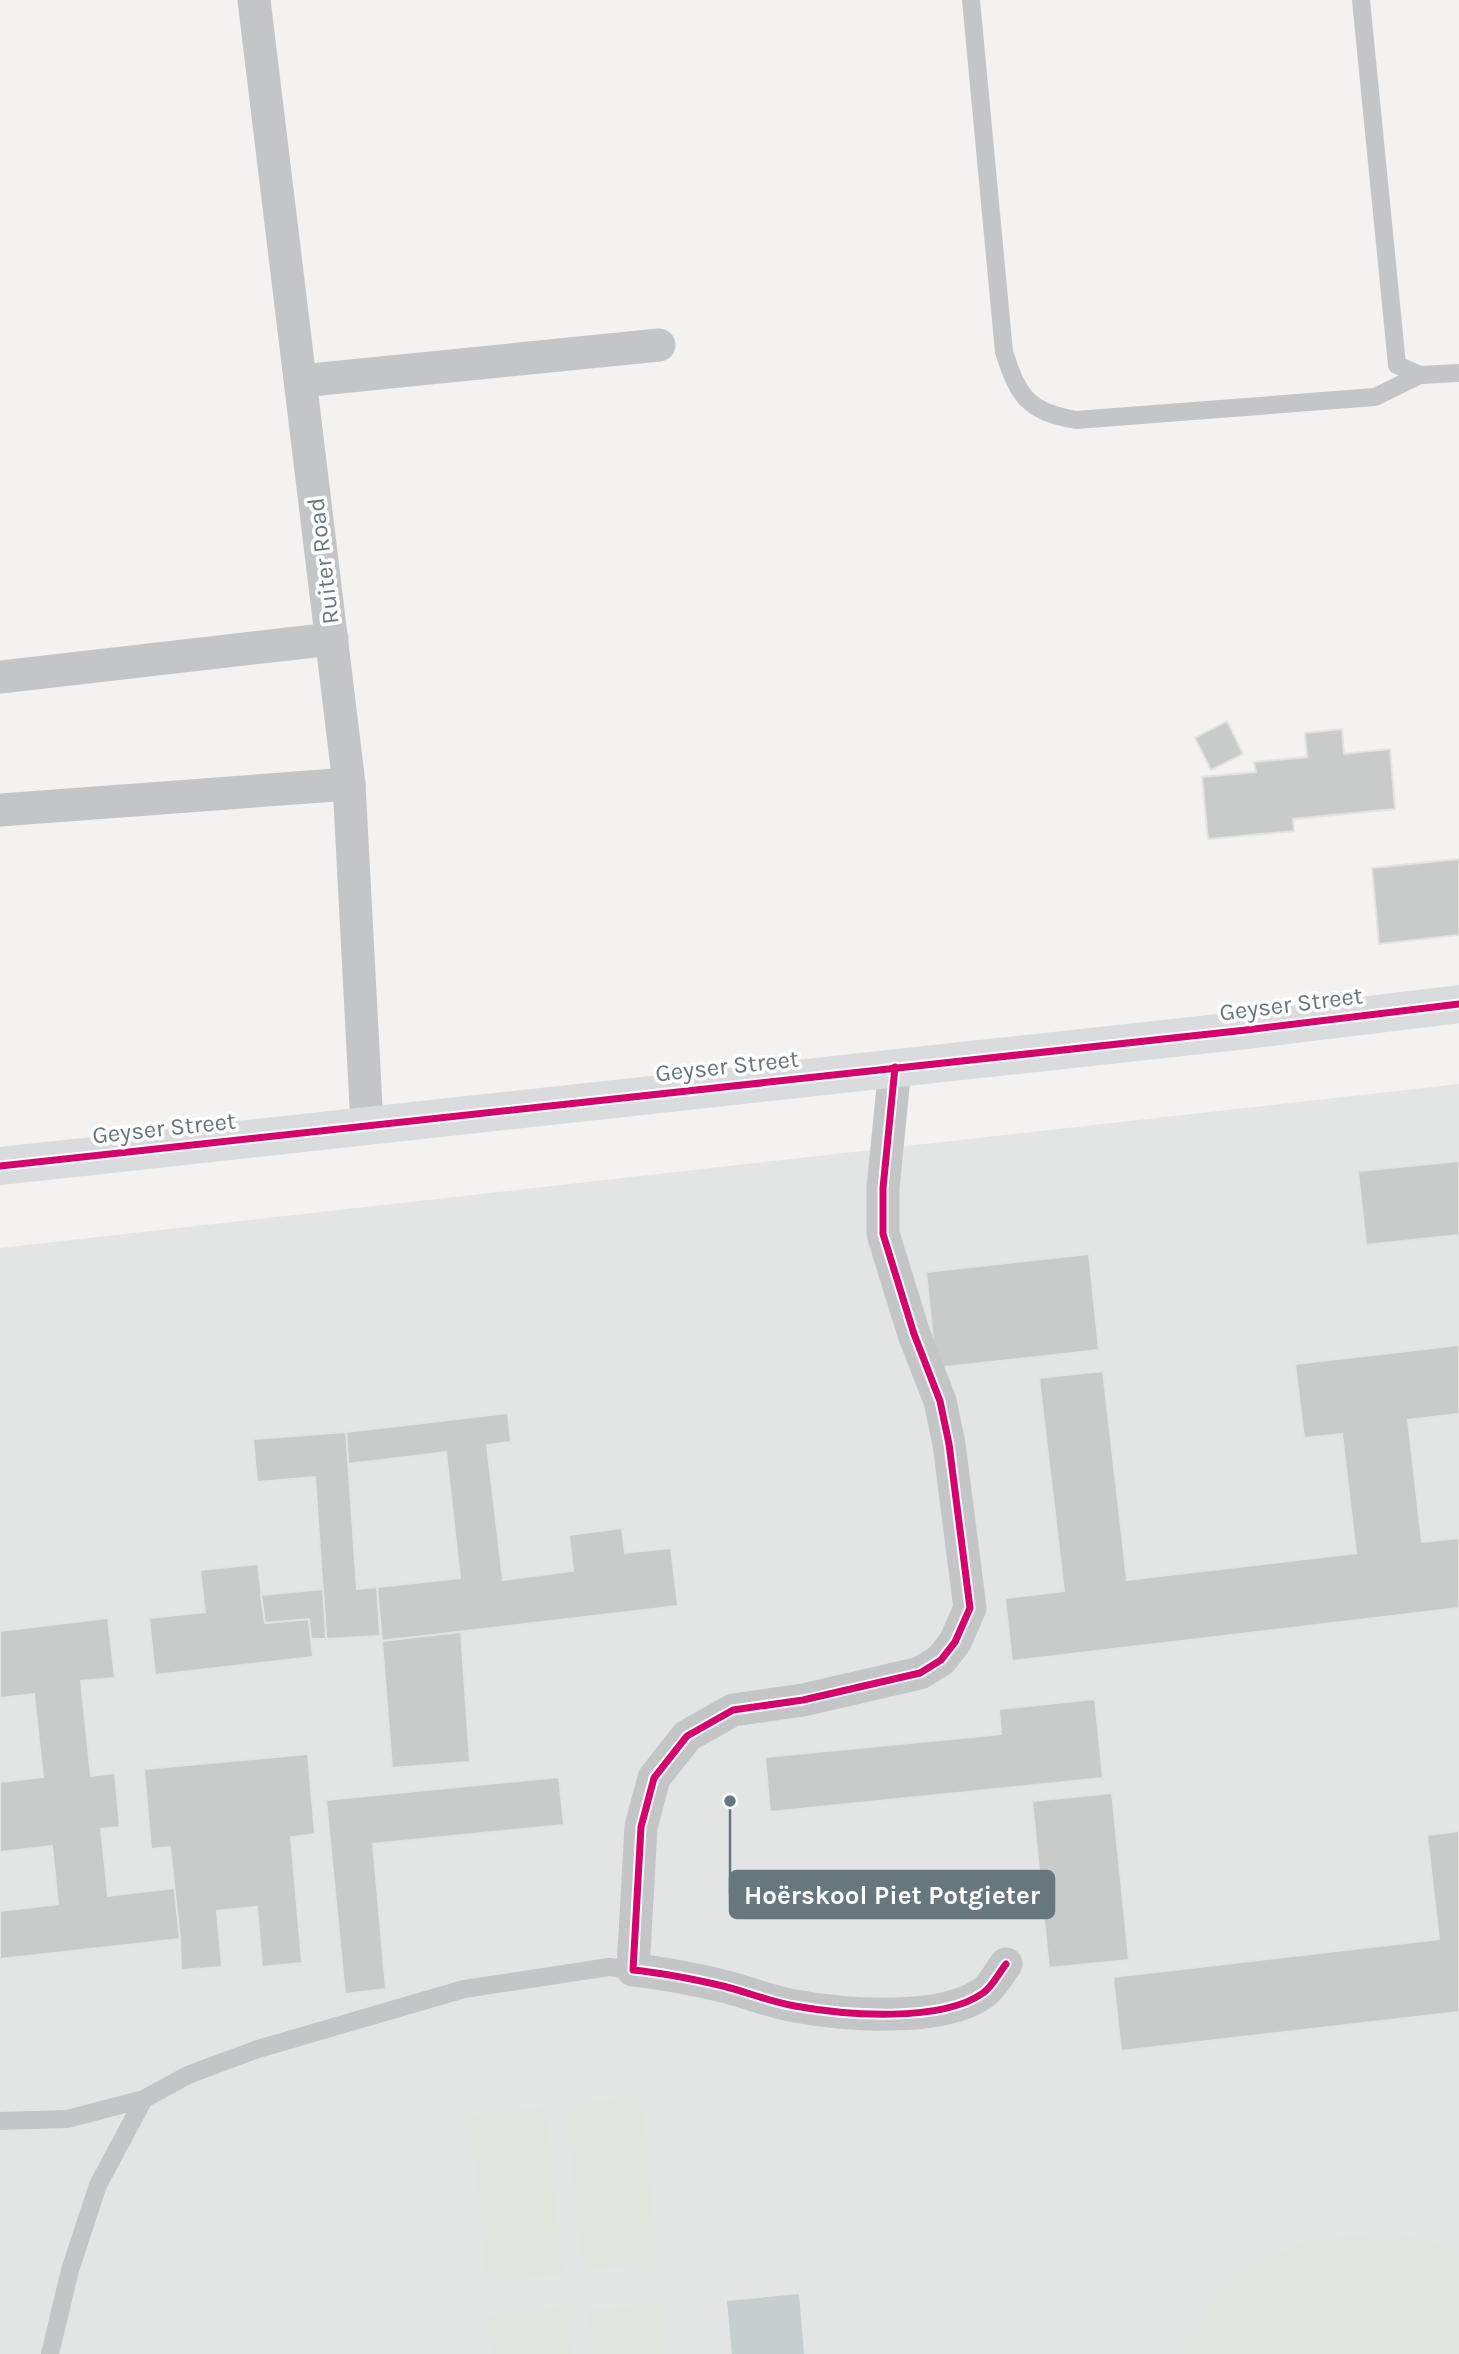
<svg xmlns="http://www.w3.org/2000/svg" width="1459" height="2354" font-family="Karla,sans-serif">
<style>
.built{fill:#e3e4e4}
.green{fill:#e2e4df}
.water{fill:#c5cfcf}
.building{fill:#c9caca;stroke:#e2e2e1;stroke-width:2}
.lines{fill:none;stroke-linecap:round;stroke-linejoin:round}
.lane{stroke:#c3c5c6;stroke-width:18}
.street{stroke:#c3c5c6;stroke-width:33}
.secondary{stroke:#dadbdc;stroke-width:38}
.cycleway-casing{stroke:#fff;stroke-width:11}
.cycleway{stroke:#d6006c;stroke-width:7}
.labels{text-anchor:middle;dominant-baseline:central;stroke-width:7;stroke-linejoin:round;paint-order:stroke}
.street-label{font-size:24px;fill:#66787e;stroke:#fff}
.leader{fill:none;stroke:#66787e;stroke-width:2.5}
.callout-dot{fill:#66787e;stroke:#fff;stroke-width:2.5}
.callout{fill:#66787e;stroke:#66787e;stroke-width:2.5}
.callout-label{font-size:26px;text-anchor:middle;font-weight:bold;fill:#fff}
</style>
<rect width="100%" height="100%" fill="#f3f2f1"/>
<path class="built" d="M1459,1084V2354H0V1248Z"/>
<g class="green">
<path d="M641,2096L658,2262L583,2270L566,2105Z"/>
<path d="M545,2107L563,2274L487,2282L470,2116Z"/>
<path d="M1401,2234L1459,2251V2354H1178L1206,2312L1236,2275L1300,2244L1355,2235Z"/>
<path d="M661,2303L666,2354H592L588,2311Z"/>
<path d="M566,2307L571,2354H492L488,2315Z"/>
</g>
<path class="water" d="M799,2294L804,2354H732L727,2301Z"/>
<g class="building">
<path d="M1227,721L1243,754L1211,770L1195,738Z"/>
<path d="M1342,729L1344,754L1390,749L1395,809L1293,819L1294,831L1208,839L1202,777L1256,772L1254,762L1307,757L1305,733Z"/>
<path d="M1459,859V935L1379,944L1372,868Z"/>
<path d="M1459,1161V1235L1366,1245L1358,1171Z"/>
<path d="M1089,1254L1099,1350L936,1368L926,1272Z"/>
<path d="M1459,1345V1414L1408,1420L1422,1542L1459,1538V1608L1012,1661L1005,1598L1064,1591L1039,1378L1103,1371L1127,1580L1356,1553L1342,1434L1304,1438L1295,1364Z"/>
<path d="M508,1413L511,1442L487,1445L503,1580L573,1571L569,1535L622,1528L625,1553L671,1548L678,1606L382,1641L377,1587L460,1578L446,1452L348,1464L346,1432Z"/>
<path d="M346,1432L357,1589L377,1587L380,1636L326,1639L315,1477L257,1482L253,1439Z"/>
<path d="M258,1564L265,1623L309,1619L313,1657L155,1675L149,1618L205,1612L200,1570Z"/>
<path d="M323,1589L326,1639H311L309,1619L265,1623L261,1595Z"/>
<path d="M108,1618L115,1678L81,1681L91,1776L115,1773L120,1827L101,1829L108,1896L175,1888L180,1939L0,1959V1911L58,1904L52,1846L0,1852V1782L43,1777L34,1694L0,1698V1631Z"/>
<path d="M461,1632L470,1762L392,1768L382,1641Z"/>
<path d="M1095,1699L1103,1778L770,1812L765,1757L1001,1734L999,1709Z"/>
<path d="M308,1754L315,1834L291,1837L302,1963L262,1967L257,1907L217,1911L222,1967L181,1970L180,1939L170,1847L151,1849L144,1769Z"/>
<path d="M559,1777L564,1825L373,1844L386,1989L345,1994L326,1800Z"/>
<path d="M1112,1793L1129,1960L1049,1968L1032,1801Z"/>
<path d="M1459,1831V2012L1121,2051L1113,1977L1439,1939L1427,1835Z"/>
</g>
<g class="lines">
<g class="lane">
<path d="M971,0L1004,352C1019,398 1028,411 1076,420L1375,397L1420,375"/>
<path d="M1361,0L1397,365L1420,375L1459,373"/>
<path d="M0,2121L67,2119L144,2099L188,2075L258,2049L464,1989L609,1967L633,1970"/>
<path d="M50,2354L70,2270L98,2185L144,2099"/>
</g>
<g class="street">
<path d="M254,0L349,784L367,1125"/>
<path d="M301,381L659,345"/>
<path d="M0,677L332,639"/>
<path d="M0,810L349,784"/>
<path d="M895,1067L883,1188V1234L914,1334L940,1401L949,1444L970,1608L955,1642L941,1660L920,1673L803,1700L733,1710L687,1736L654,1778L641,1827L633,1970C663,1973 693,1979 723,1986C747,1992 771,2002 795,2006C844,2015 941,2023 983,1993C992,1987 999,1973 1006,1964"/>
</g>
<path class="secondary" d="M0,1166L1246,1030L1459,1004"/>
<g class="cycleway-casing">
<g id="cycleway">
<path d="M895,1067L883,1188V1234L914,1334L940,1401L949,1444L970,1608L955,1642L941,1660L920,1673L803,1700L733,1710L687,1736L654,1778L641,1827L633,1970C663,1973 693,1979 723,1986C747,1992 771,2002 795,2006C844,2015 941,2023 983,1993C992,1987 999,1973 1006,1964"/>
<path d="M0,1166L1246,1030L1459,1004"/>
</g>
</g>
<use href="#cycleway" class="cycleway"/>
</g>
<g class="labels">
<g class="street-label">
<text transform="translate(323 561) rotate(-97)">Ruiter Road</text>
<text transform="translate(1291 1004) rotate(-7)">Geyser Street</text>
<text transform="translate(727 1066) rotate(-6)">Geyser Street</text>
<text transform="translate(164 1128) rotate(-6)">Geyser Street</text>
</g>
</g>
<path class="leader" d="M730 1801L730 1895"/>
<circle class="callout-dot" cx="730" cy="1801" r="7"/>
<rect class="callout" x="730" y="1871" width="324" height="47" rx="7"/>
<g class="callout-label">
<text x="892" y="1904">Hoërskool Piet Potgieter</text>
</g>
</svg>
